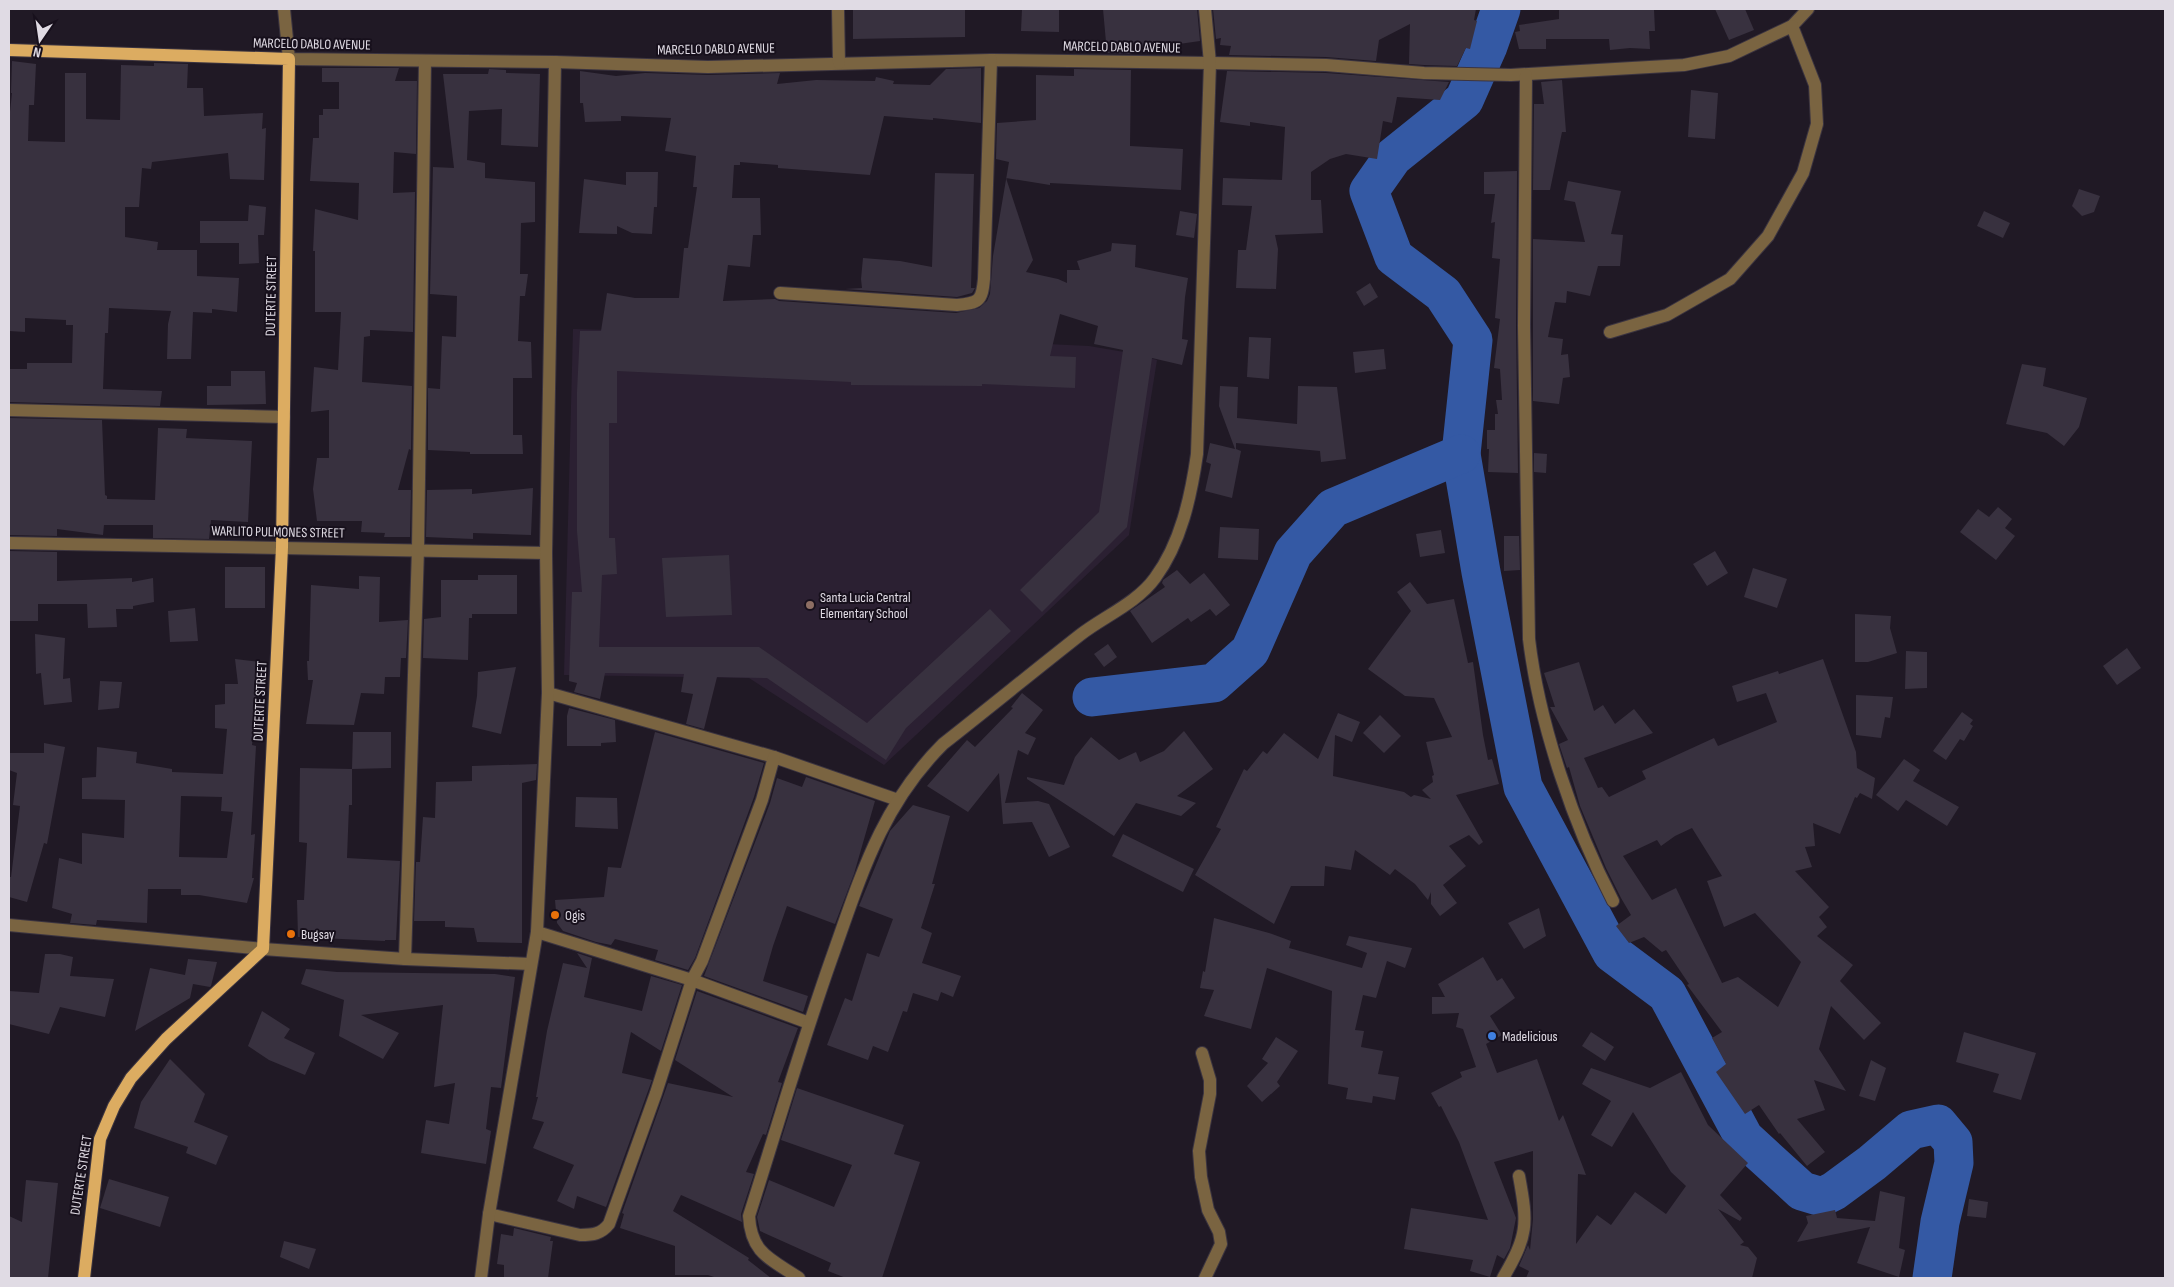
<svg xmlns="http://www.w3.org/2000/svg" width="2174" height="1287" font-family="'Sofia Sans Condensed',sans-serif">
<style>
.built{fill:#2b2032}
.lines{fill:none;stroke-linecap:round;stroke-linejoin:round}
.river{stroke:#3459a4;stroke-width:39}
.building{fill:#38313f;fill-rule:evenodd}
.minor-casing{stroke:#3b3440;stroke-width:14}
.major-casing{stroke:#3b3440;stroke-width:14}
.minor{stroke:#7a6441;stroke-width:12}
.major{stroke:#dcac61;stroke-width:12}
.education-dot{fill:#8d6e63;stroke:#17101c;stroke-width:2}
.food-dot{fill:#e8710a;stroke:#17101c;stroke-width:2}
.shop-dot{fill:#3f7fe0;stroke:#17101c;stroke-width:2}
.labels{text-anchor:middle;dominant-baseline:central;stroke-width:4;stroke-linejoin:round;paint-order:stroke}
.street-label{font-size:14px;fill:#e0dbe4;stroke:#17101c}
.poi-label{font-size:14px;fill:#e0dbe4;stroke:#17101c;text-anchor:start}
</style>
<rect width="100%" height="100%" fill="#201925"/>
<path class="built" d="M573,329L916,338L1089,346L1136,354L1157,360L1129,535L884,765L749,678L564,675Z"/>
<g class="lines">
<g class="river">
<path d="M1501,9L1488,46L1464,100L1393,157L1369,191L1394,257L1443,294L1473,340L1461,454L1481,572L1523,787L1612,953L1667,994L1744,1138L1802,1191L1822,1197L1834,1191L1872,1163L1911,1130L1938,1124L1953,1142L1954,1163L1940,1222L1932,1278"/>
<path d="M1092,697L1214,683L1250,651L1293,553L1333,508L1461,454"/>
</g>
</g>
<g class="building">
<path d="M853,9H965V37L853,39Z"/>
<path d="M1022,9H1059V32L1021,31Z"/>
<path d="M1103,9H1197L1200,41L1172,45L1159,52L1132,50L1131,54L1107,53Z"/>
<path d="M1213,9H1476L1474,20L1477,21L1470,49L1466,48L1457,66L1424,65L1409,64L1410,24L1379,40L1376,61L1326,57L1229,55L1231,46L1220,45L1221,38L1216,39Z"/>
<path d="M1559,9H1654L1655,31H1649L1650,49L1630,48L1610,50L1609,39H1546V49H1519L1515,32L1520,31L1519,25L1559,19Z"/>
<path d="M1715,9H1745L1754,30L1729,40Z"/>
<path d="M12,61L36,64L34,105H29L28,141L65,142V73H86V119L120,120L121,65L154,66V63L188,64L187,88H203L204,116L263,113L262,129L266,128L264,180L230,179L228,153L152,162L151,169L142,168L139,207H125V237L158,242L157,250H197V276L239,278L237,312L212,309V313L193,312L191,359H167L168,324L171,311L109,308L108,333H105L103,389L162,391L160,406L9,402V369H27V363H72L73,325H66V320L25,318V332L9,331V121L12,93H11Z"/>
<path d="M322,68H399L395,81H417L416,154L394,152L393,193L415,192L413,332L370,330V336L364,337L362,382L412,386L411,450L409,449L398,490H411L410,537H384L385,533L361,532L362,521H317L313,489L317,458H329V410L311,412L314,367L338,370L341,312H315V251H313L315,209L358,220L359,183L310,181L313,138H319V115H323V109H339V82H322Z"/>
<path d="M981,68V123L933,118V120L884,116L870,175L778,168V165L740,162V165H734L732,198H760L761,235H753L750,267L728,265L723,301L775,299L779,301L956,313L979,308L987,301L990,294L993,256L1009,162L996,159L997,123L1036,120V75L1074,76V69L1131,70L1130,146L1183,149L1181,190L1050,183V185L1006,178L1033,260L1026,272L1058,279L1067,283V270H1080L1077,261L1111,251L1112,243L1136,245L1135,267L1188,278L1185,297L1182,339L1188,340L1182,365L1152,358L1127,527L1042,612L1020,590L1099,512L1123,350L1094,344L1098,326L1060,314L1050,356L1076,357L1075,388L982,384V386L851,385V382L617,371V423H609V538H615L617,574L602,575L599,647H759L867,723L990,609L1011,631L906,728L886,760L767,678L717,677L704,729L686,724L693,694L681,692L684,674L605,673L600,699L574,692L577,683L569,681L572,592H582L577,531V392L580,331H601L607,293L635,298H679L684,248H688L697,187H693L696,156L665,151L671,118L621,116V121L585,122L583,103H580V71L616,76L645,73L708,75L780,73L777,84L816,80L875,81L876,77L894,81L893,84L930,85L946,69Z"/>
<path d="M489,69L506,70V73L540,74L538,147L501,145L502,109L469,111L467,160L485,163V178L535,182V222L521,223L520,274H528L525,296H520L518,341L531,342L532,378H513V435H522L523,454H470V452L428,450V388L440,389L442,336L456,337L457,296L430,294L433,167L454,168L443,74H488Z"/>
<path d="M1227,71L1326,73L1449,82L1440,100L1397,97L1392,123L1383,121L1377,159L1346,154L1330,159L1311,172V200H1321L1323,233L1275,235L1278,249L1276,289L1236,288L1238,250H1246L1252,206L1222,205L1223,178L1282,180L1285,127L1250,122V126L1220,122Z"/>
<path d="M1562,80L1566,132H1562L1550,190H1533L1534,104H1544L1541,82Z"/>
<path d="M1691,90L1718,93L1715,139L1688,137Z"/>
<path d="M1517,171L1516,326L1518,473L1488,472L1489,449H1487V430H1495V414H1498L1496,400H1502L1500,369L1494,368L1500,319L1495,318L1500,259L1492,258L1495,222L1491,223L1495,194H1484V172Z"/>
<path d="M626,172H658L657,207H654L652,234L632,233L617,226V234L579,233L584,179L626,185Z"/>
<path d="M935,173L974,174L971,288H975L972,293L957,297L845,289L862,288L861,279L863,258L900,261L932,267Z"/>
<path d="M1568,181L1621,191L1611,234L1623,235L1620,266H1598L1590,296L1567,291L1566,303L1555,302L1548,337L1563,339L1561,355L1568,354L1570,377L1563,378L1559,404L1533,401V239L1585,242L1575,202L1564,200Z"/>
<path d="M2079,189L2100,196L2094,212L2082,216L2072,206Z"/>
<path d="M249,205L266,207L264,235H258L259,263L239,264V243H200V221H248Z"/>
<path d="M1180,211L1197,214L1194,238L1176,235Z"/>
<path d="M1984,211L2010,223L2003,238L1977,226Z"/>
<path d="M1370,283L1378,297L1364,306L1356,292Z"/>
<path d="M1249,337L1271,338L1269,379L1247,377Z"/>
<path d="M1384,349L1386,369L1355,373L1353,352Z"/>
<path d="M2022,364L2046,368L2043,386L2087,398L2079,427L2064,446L2047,433L2006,424Z"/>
<path d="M231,371H265L266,404L207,405V386H231Z"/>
<path d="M1220,386L1238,387L1237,418L1297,424L1298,386L1337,387L1346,459L1321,462L1320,451L1236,443V449L1241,451L1232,498L1205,491L1211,464L1206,462L1210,443L1235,449L1219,406Z"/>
<path d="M9,418L102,420L105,495L107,496V499L155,500L158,428L187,429L186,438L252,441L248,522L211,520L209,539L153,538V525H104L103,535L57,529V536L9,535Z"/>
<path d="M1534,453L1547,454L1546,473L1534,472Z"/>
<path d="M533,488L531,535L473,533V539L426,537L427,490L472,489V494Z"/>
<path d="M1998,507L2012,519L2005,528L2015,536L1996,560L1960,532L1978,509L1989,517Z"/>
<path d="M1220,527L1259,529L1258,560L1218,558Z"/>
<path d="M1441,530L1445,553L1420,557L1416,534Z"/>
<path d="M1504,536H1519L1520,570L1504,571Z"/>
<path d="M9,551L57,552V581L132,578V582L153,578L154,602L133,606V609H116L117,627L88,628L87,604H38V621H9Z"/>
<path d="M1715,551L1728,573L1707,586L1693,564Z"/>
<path d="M729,555L732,615L666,617L662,558Z"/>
<rect x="225" y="567" width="40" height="41"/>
<path d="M1753,568L1787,579L1777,608L1744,597Z"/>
<path d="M1177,570L1190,584L1204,573L1230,605L1216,616L1210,609L1191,622L1188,618L1152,643L1130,611L1165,587L1162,583L1163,580Z"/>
<path d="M478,575H517V614H472V618H469L468,660L423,658L424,619L441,617V580H478Z"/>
<path d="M359,576L380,577L379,622L408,620L406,658H401L400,677H385L384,694L361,693L354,725L306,724L313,680H308L307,661H309L311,585L359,589Z"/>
<path d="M1410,582L1427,604L1454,599L1468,663L1473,662L1483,735L1488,760L1492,759L1499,784L1456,795L1483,842L1479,845L1469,835L1449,846L1466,866L1443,885L1457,903L1440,916L1431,904V892L1428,900L1415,884L1395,869L1390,875L1355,850L1351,870L1325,866L1324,886H1291L1274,924L1195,875L1221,829L1216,827L1244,769L1247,771L1263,751L1267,754L1284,733L1318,759L1338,713L1360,722L1352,742L1335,735L1333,776L1404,792L1411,797L1414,795L1431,799L1422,790L1433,782L1432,776L1434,775L1426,742L1452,737L1434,698L1405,696L1368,669L1411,611L1397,592Z"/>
<path d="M195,608L198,641L170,642L168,611Z"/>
<path d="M1855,614L1891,616L1890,628L1897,653L1868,662H1855Z"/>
<path d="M35,634L65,638L63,679L70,678L72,702L44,705L41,673L36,674Z"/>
<path d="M1108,644L1117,657L1104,667L1094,654Z"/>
<path d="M2127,648L2141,668L2117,685L2103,666Z"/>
<path d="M1906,651L1927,652V688L1905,689Z"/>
<path d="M235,659L260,662L252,745L256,746L251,835L255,834L252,878H254L247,903L199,895H181V889H148L147,923L97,920L96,925L70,923L72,914L52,908L59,858L82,864V833L124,838L125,800L82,799V778L96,777L97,747L137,752L136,763L172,769V772L223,774L227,729L215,728V705L225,704V684H238ZM181,796L222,797L221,811L233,812L227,858L179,857Z"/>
<path d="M1823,659L1856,752L1857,768L1875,778L1872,799L1860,793L1857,798L1855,797L1840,834L1813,823L1815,846L1805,847L1812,867L1795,871L1829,907L1819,917L1827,927L1817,936L1853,965L1840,981L1881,1023L1864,1040L1831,1006L1819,1049L1846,1091L1814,1080L1825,1110L1797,1119L1825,1152L1807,1166L1780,1133L1779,1134L1759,1105L1745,1114L1716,1072L1726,1064L1712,1038L1722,1032L1687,985L1689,984L1666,950L1662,952L1644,937L1629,943L1616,926L1631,915L1621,898L1606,868L1580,806L1569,767L1567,768L1559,744L1568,740L1550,707H1555L1544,673L1579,662L1594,711L1603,705L1615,724L1634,709L1653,733L1584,758L1598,788L1602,787L1609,797L1646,779L1642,771L1714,738L1718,746L1777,722L1766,693L1737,702L1732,686L1778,671L1779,674ZM1692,828L1722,876L1707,881L1724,927L1755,913L1801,962L1778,1007L1738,977L1722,983L1676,888L1652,900L1623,856L1657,840L1661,846L1675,836Z"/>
<path d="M516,667L501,734L472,727L477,696L478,672Z"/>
<path d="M100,681L122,682L119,708L98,710Z"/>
<path d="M1022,693L1043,710L1025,733L1036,738L1028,755L1018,750L1005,803L1038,801L1049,804L1070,847L1049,857L1032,822L1003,824L999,773L968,812L927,786L967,740L975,747L1013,708L1011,707Z"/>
<path d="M1856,695L1893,697L1890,718L1885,717L1881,738L1856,735Z"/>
<path d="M569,708L615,720L616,742L601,743V746H567V716Z"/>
<path d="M1962,712L1973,720L1970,724L1973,726L1964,741L1960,739L1946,760L1933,751Z"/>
<path d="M1380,715L1401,736L1384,753L1363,733Z"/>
<path d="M1184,731L1213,769L1177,796L1196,803L1181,816L1136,803L1114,836L1027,779V777L1064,785L1075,757L1091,737L1119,760L1136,752L1140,762L1164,751Z"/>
<path d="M353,732H391V768L352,769Z"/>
<path d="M655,732L764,763L754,797L695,958L688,970L655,960L658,950L615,939L611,945L596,942L563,931L557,923L555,900L604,897L608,867L621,868Z"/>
<path d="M44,743L65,747L47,844L44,843L27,902L9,897V877H11L20,806L13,805L17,773L9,770V753H44Z"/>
<path d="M1904,759L1920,770L1913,781L1959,807L1947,826L1906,800L1898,811L1876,795Z"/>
<path d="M537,764L536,780L522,783V943L477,942L474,928L445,927V921H414L416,862H420L423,817L435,818L436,782L472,781V766Z"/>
<path d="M300,768L352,769V805H349L347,858L400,861L396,940H385V941L298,937L297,900H304L307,843L299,842Z"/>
<path d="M806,777L875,801L854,874L835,924L787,906L773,946L763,981L808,996L803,1012L704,976L770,803L777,778L802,787Z"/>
<path d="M576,797L617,798L618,829L575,827Z"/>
<path d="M913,805L950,816L932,884H935L921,928L932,933L922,963L961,976L953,997L941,992L938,1001L913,993L907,1012L903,1011L888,1052L873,1046L868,1060L827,1045L845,998L852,1001L867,953L879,957L893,919L859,906L890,831Z"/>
<path d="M1123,834L1194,869L1183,892L1112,856Z"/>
<path d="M1539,908L1546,936L1524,949L1508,923Z"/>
<path d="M1214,918L1269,933L1291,941L1289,948L1362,968L1367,953L1346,945L1349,936L1412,948L1405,968L1387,961L1376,998L1363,995L1355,1030L1364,1031L1361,1047L1383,1051L1378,1074L1399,1077L1395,1100L1373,1096L1372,1103L1346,1099L1348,1088L1328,1084L1332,991L1267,968L1251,1029L1204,1016L1214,990L1200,988L1203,971L1205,972Z"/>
<path d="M577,953L592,958L584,997L642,1011L651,976L682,985L661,1051L631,1032L622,1073L652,1080L606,1207L577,1196L574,1209L557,1201L574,1165L533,1148L544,1122L532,1119L538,1097H536L547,1031L563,963L587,968Z"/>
<path d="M45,954H60L73,957L70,976L114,979L105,1017L60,1007L49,1034L9,1024V991L39,993Z"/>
<path d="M1483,957L1497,981L1502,978L1515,998L1490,1016L1502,1035L1486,1044L1497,1073L1537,1059L1559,1121L1563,1115L1586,1175L1578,1174L1576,1244L1597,1215L1611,1225L1635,1192L1666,1214L1686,1186L1671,1172L1633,1112L1612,1147L1591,1135L1611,1101L1582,1084L1591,1068L1650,1088L1681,1072L1708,1125L1748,1163L1720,1195L1742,1218L1740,1221L1718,1209L1744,1242L1740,1245L1748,1247L1757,1258L1752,1278H1526L1529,1271L1519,1266L1528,1245L1530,1250L1533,1219V1151L1494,1162L1516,1218L1510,1248L1504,1259L1497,1255L1490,1277L1470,1271L1473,1260L1404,1249L1411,1208L1488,1220L1459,1142L1441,1106L1439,1107L1431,1093L1462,1077L1460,1072L1476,1067L1463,1029L1456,1027L1459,1013L1432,1014V997H1445L1438,984Z"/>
<path d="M188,959L217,962L211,986L210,987L193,984L190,998L135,1031L150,968L185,975Z"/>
<path d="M306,969L337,972L495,974L515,977L501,1088L491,1087L486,1129L491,1131L486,1164L421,1153L426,1120L449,1124L455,1083L434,1087L443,1005L361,1015L399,1033L383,1059L339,1036L344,1000L301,984Z"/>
<path d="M697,991L798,1028L778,1082L782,1083L766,1135L763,1134L746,1172L754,1174L741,1214L742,1222L681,1195L673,1211L749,1258L748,1260L771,1278H717L708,1275H675V1246L620,1228L624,1214L622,1213L668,1083L733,1097L675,1060Z"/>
<path d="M262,1011L290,1029L284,1038L315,1053L305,1075L269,1060L248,1046Z"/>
<path d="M1591,1032L1614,1047L1605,1061L1582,1046Z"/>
<path d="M1964,1032L2036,1053L2021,1100L1993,1092L1999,1074L1956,1062Z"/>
<path d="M1276,1037L1298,1051L1277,1082L1280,1086L1262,1102L1247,1086L1268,1063L1262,1059Z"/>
<path d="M170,1059L205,1094L194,1122L228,1136L216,1165L186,1153L188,1147L134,1128L141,1102Z"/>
<path d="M1871,1060L1886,1068L1875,1101L1859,1096Z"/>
<path d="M797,1088L904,1125L894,1154L920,1162L882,1278H846L828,1271L831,1263L760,1231L757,1217L769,1180L834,1207L852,1165L781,1140Z"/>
<path d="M109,1179L169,1197L160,1227L100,1208Z"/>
<path d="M26,1180L58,1183L48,1278H9V1216L22,1222Z"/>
<path d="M1880,1191L1905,1197L1899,1248L1905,1250L1899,1277L1857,1263L1870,1227L1797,1242L1808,1223L1806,1216L1835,1210L1837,1218L1875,1221Z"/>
<path d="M1969,1199L1988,1202L1986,1218L1967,1216Z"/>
<path d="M514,1228L551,1237L550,1241H553L548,1278H504V1265L497,1264L501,1234L513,1236Z"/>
<path d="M284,1241L316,1249L309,1269L280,1257Z"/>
</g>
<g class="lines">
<g class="minor-casing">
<g id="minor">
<path d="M284,9L289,59L555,62L708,67L991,60L1210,63L1326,65L1424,73L1511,75L1684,65L1729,56L1792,26L1808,9"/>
<path d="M838,9L839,63"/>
<path d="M1526,75L1524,326L1529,639C1539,724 1574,826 1613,901"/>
<path d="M780,293L957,305C979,303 982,301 984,279L991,60"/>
<path d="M1610,332L1667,315L1730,279L1768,236L1803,173L1817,124L1815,85L1792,26"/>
<path d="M9,410L284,417"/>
<path d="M9,543L546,553"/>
<path d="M548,693L774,757L898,800"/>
<path d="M9,925L263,949L405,959L531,964"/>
<path d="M537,932L692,980L809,1023"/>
<path d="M405,959L418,549L425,61"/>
<path d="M1202,1053L1210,1080V1094L1199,1151L1201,1177L1208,1210L1219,1232L1221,1244L1205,1278"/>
<path d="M489,1214L580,1235C593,1235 601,1234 609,1224L656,1093L692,980L702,961L762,800L774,757"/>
<path d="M481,1278L489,1214L537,932L548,693L546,553L555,62"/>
<path d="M799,1278C771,1259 751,1254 749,1216C776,1131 801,1045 831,960C860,879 880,807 943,744C989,708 1034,671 1080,635C1103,617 1137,603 1155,578C1181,543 1191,496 1197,454L1210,63L1205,9"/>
<path d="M1503,1278C1528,1235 1528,1225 1519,1176"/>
</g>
</g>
<g class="major-casing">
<path id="major" d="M9,50L289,59L282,547L263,949L166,1039L131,1078L114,1106L100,1139L84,1278"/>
</g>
<use href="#minor" class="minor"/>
<use href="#major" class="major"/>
</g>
<circle class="education-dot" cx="810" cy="605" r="5"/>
<g class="food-dot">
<circle cx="555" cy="915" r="5"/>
<circle cx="291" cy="934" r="5"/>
</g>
<circle class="shop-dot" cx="1492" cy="1036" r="5"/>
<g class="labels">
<g class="street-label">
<text transform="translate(312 44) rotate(1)">MARCELO DABLO AVENUE</text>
<text transform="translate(1122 47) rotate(1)">MARCELO DABLO AVENUE</text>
<text transform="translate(716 49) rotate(-1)">MARCELO DABLO AVENUE</text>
<text transform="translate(271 296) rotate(-89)">DUTERTE STREET</text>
<text transform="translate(278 532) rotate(1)">WARLITO PULMONES STREET</text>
<text transform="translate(260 701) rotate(-87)">DUTERTE STREET</text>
<text transform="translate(81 1175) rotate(-81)">DUTERTE STREET</text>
</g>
<g class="poi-label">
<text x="820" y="597">Santa Lucia Central<tspan x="820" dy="16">Elementary School</tspan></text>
<text x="565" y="915">Ogis</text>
<text x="301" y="934">Bugsay</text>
<text x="1502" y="1036">Madelicious</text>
</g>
</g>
<rect width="2174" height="1287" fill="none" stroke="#e0dbe4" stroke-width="20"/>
<g transform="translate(40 40) rotate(193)" stroke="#17101c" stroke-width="4" paint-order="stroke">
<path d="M0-4L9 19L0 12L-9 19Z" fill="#e0dbe4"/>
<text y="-8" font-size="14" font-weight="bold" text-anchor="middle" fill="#e0dbe4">N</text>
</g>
</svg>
